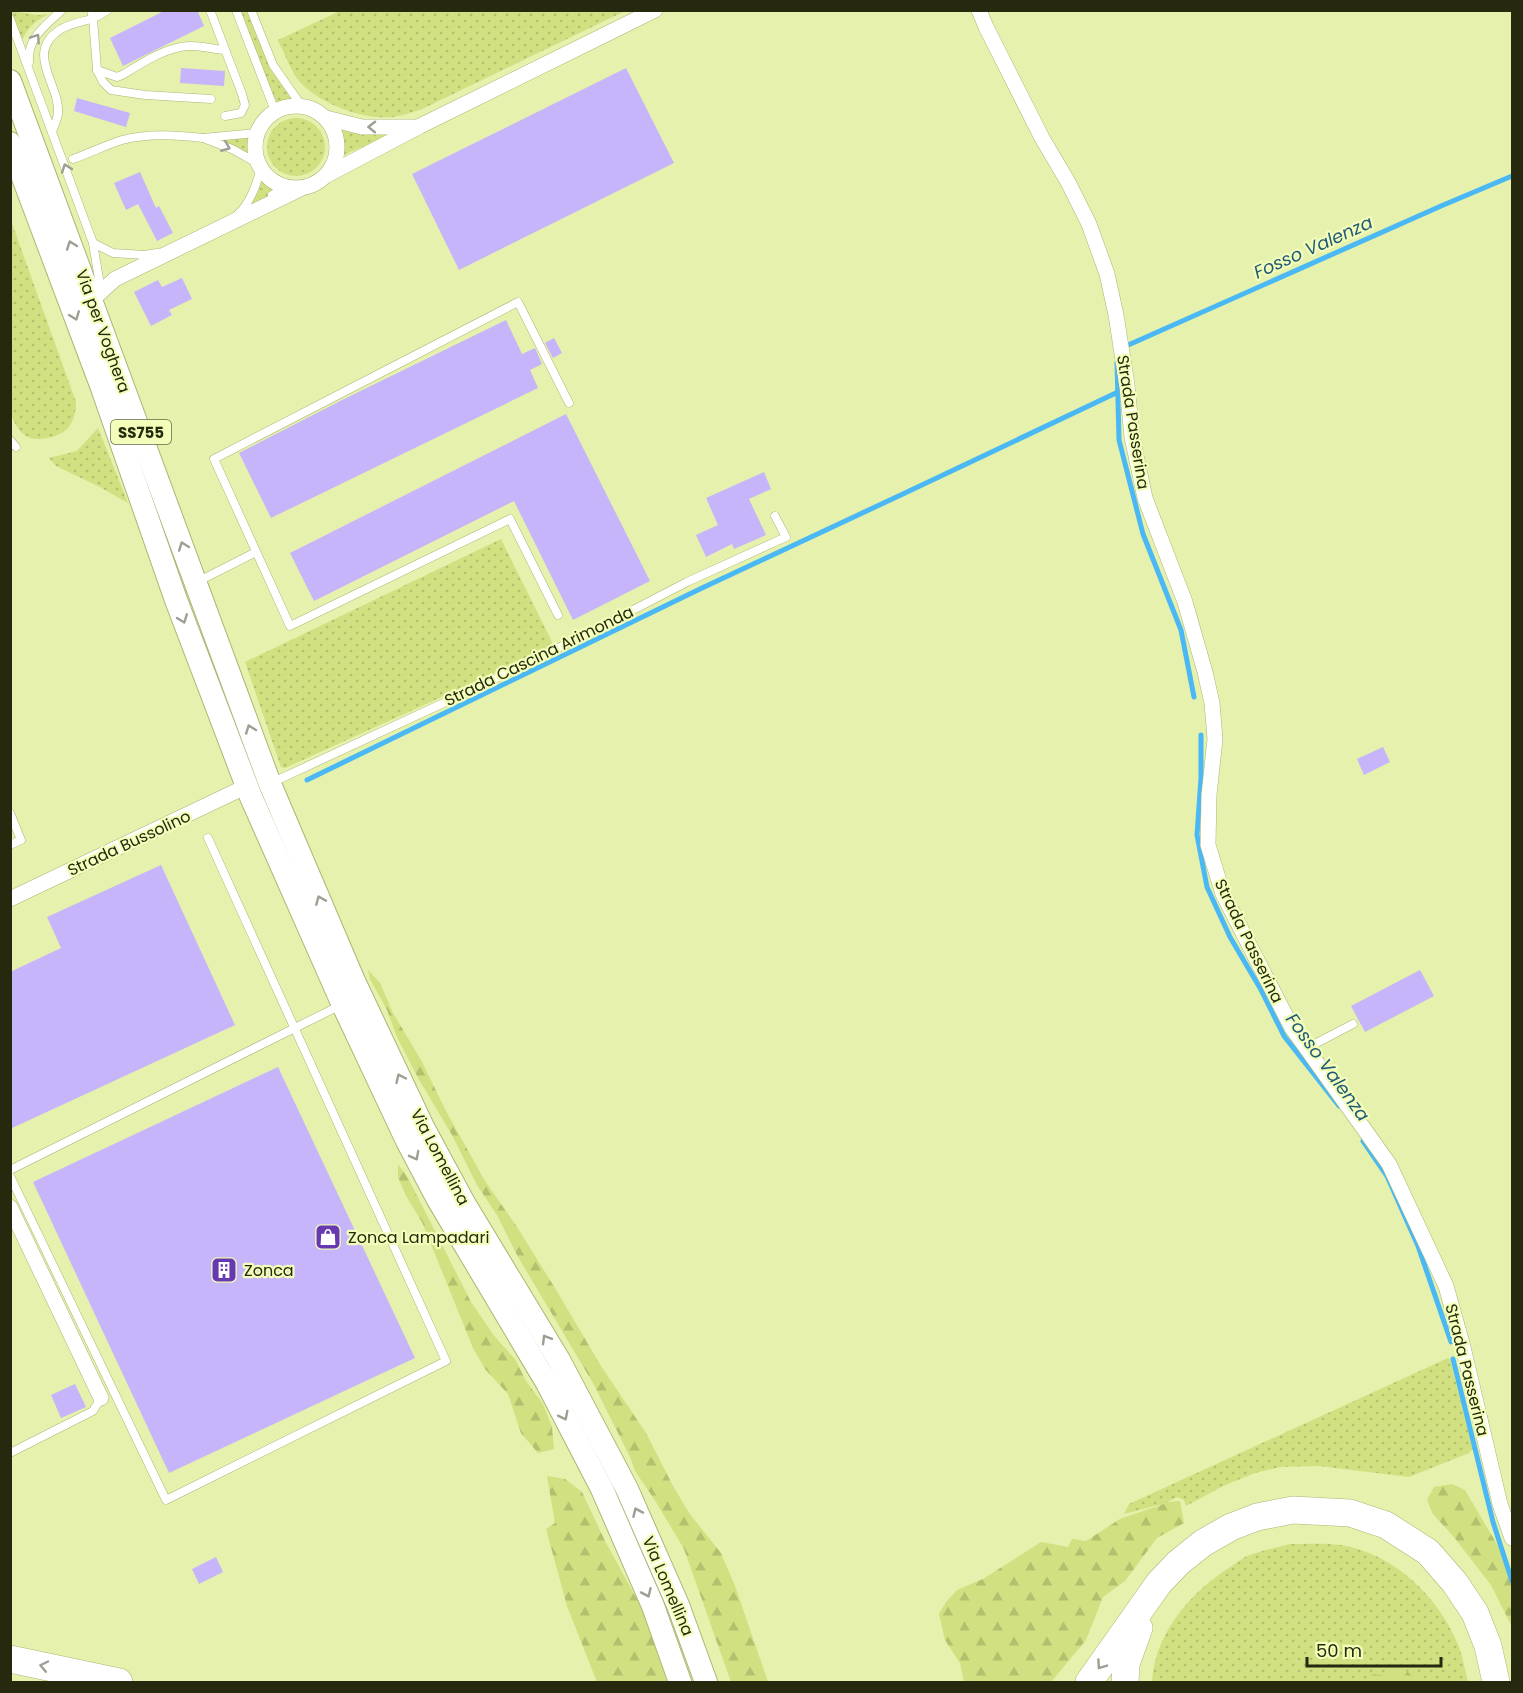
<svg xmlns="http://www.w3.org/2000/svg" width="1523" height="1693" font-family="Poppins,sans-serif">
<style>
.grass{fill:url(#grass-dots)}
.forest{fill:url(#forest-firs)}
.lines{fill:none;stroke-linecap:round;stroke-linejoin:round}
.stream{stroke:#49b8f4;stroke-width:5}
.building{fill:#c7b5fb}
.lane-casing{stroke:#abb674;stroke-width:9}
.street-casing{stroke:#abb674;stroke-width:16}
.primary-casing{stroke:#abb674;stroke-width:24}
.highway-casing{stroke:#abb674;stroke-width:28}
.lane{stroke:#fff;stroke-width:8}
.street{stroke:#fff;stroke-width:15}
.primary{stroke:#fff;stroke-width:22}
.highway{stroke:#fff;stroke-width:27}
.oneway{stroke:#9d9f93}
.labels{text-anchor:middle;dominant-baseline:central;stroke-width:4.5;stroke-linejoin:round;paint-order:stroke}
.shield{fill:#f2feb9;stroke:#636941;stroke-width:1.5}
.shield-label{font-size:15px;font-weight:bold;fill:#26290e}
.street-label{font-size:16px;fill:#26290e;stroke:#f2feb9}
.poi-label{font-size:16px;fill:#26290e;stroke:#f2feb9;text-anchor:start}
.water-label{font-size:18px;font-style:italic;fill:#205a79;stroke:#f2feb9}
</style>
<defs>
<pattern id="grass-dots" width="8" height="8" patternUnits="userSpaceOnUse" patternTransform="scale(1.5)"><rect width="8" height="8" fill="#d1e081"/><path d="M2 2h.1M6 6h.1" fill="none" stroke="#b3c06e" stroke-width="1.8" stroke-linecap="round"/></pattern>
<pattern id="forest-firs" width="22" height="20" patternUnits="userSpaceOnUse" patternTransform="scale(1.5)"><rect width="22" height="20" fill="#d1e081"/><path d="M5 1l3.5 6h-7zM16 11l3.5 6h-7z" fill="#b3c06e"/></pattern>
</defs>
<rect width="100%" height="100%" fill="#e5f1ac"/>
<g class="grass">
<path d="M342,10H625V11L420,110C411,112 402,116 393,117C363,120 320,104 300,82C291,72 286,56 280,45L278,40Z"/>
<path d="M10,11L38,15L49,14C33,22 28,28 20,44L11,15Z"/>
<path d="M240,11H247L272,72L293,100L277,104Z"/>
<circle cx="296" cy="147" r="29"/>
<path d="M339,129L360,134H392L341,156L343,147Z"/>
<path d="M250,138V155L235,146L218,140Z"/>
<path d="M262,176L270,184L288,192L242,216C252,203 260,193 262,176Z"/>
<path d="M10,218L76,402C76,411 74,421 68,428C60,437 38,442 28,437C19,433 15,423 11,415Z"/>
<path d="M98,428L128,503L100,487L56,466L49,458L77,451Z"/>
<path d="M501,539L554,646L285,768L281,767L245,662Z"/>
<path d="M1448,1358L1450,1359L1473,1449L1469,1453L1409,1477L1319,1466L1280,1467L1255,1473L1223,1486L1186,1506L1184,1500L1177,1497L1166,1503L1124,1514L1129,1504Z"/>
<path d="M1290,1544C1306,1544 1325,1543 1341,1545C1395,1554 1439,1597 1459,1647C1463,1658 1465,1671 1468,1682H1152C1155,1633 1190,1593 1230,1567C1235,1564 1240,1560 1245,1557C1259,1551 1276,1548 1290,1544Z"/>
</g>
<g class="forest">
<path d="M368,970L380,983L393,1013L421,1060L447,1113L485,1181L517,1227L558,1293L601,1366L646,1433L672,1484L689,1513L721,1553L735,1586L768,1682H731L684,1549L656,1502L635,1471L630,1457L593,1383L518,1257L497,1215L477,1185L452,1135L418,1078L397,1037L387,1010L370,979Z"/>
<path d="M398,1164L408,1178L471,1302L495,1337L515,1359L526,1381L543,1404L552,1427L554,1449L538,1453L521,1433L508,1394L485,1369L473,1348L422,1222L406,1196L398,1177Z"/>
<path d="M547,1476L565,1479L582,1492L605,1541L644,1612L667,1682H597L567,1606L546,1529L555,1523Z"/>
<path d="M1452,1484L1465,1490L1498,1546L1506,1555L1512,1574V1627L1491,1585L1453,1536L1433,1514L1427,1500L1434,1487Z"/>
<path d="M1180,1501L1184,1523L1157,1538L1125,1581L1103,1597L1086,1640L1051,1682H964L960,1663L945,1640L939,1614L946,1602L957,1590L983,1579L1041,1542L1068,1547L1072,1539L1086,1541L1120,1519L1169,1502Z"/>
<path d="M1393,1667L1407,1671L1412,1676H1416L1420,1682H1365L1369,1674L1382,1675Z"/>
</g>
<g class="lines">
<g class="stream">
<path d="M1126,346L1441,206L1512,176"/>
<path d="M1117,362L1119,440L1143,534L1181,630L1194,697"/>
<path d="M1201,735V778L1197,835L1207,887L1230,937L1260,988L1284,1036L1339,1106"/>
<path d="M307,780L702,588L905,493L1118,392"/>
<path d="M1363,1141L1387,1176L1418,1246L1451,1342"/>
<path d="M1453,1359L1493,1522L1512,1581"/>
</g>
</g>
<g class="building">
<path d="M166,10H197L204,26L123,66L110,38Z"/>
<path d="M181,68L225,71L224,86L180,83Z"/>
<path d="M626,68L674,163L459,270L412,174Z"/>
<path d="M77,98L130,113L126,127L74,111Z"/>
<path d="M140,172L156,208L159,206L173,233L157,241L138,204L126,210L114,183Z"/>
<path d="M182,278L192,299L169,310L172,315L151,326L134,292L158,280L162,287Z"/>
<path d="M506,320L522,354L535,348L542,364L530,370L538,388L271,518L239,453L342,400Z"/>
<path d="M554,338L562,353L553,358L545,343Z"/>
<path d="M566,414L650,581L573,620L514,501L314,601L290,553Z"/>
<path d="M764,472L771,489L749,499L766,535L734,549L732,544L706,557L696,535L718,525L706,498Z"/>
<path d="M1383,747L1390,762L1364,775L1357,759Z"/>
<path d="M161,865L235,1025L10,1129V972L61,948L47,917Z"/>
<path d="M1420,970L1434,996L1365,1032L1351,1006Z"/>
<path d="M278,1067L415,1358L169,1473L33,1182Z"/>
<path d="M75,1384L86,1407L61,1418L51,1395Z"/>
<path d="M216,1557L223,1572L199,1584L192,1569Z"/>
</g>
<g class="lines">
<g class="lane-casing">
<g id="lane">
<path d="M91,10L93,18L97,70L103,82L111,90L145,95L211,99"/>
<path d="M210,10L242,94L245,105L241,113L225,116"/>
<path d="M236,10L275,111"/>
<path d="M251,10L273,65L301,105"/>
<path d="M10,19L93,243L101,291"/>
<path d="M29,62C27,38 45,26 62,10"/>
<path d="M97,70L117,77L124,74C143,62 168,46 191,46C202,46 214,49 225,50"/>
<path d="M52,132C54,126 57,120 58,114C61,85 23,53 61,29C70,24 81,22 91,19C97,17 103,13 108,10"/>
<path d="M257,133L203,138L232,149L259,164"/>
<path d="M73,159C90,153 106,145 122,140C149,133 176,135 203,138"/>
<path d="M272,195L286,187"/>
<path d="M237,215C250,204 256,185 261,169"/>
<path d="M93,243L113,253L144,255L157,253"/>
<path d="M10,440L16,447"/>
<path d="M197,582L256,552"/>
<path d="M558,615L510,519L290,626L214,459L518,302L569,403"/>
<path d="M271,783L478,687L587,634L687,582L786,537L775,516"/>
<path d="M10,813L21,840L10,845"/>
<path d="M1307,1048L1353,1024"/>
<path d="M10,1170L341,1005"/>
<path d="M10,1176L166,1500L446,1361L208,838"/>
<path d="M10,1453L93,1411L101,1398"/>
</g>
</g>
<g class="street-casing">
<g id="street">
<path d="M979,10L986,27L1042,138L1068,182L1089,224L1107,274L1116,315L1127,385L1132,437L1145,498L1185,602L1205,672L1212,703L1215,739L1209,795L1208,845L1223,894L1292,1028L1389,1164L1446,1286L1463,1347L1500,1504L1512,1538"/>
<circle cx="296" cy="147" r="41"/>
<path d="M326,118L362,127H414"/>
<path d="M327,175L420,126L655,10"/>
<path d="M92,300L115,279L300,189"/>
<path d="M10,899L247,786"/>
<path d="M10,1207L101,1398"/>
</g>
</g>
<g class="primary-casing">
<g id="primary">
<path d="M10,81L270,784L354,981L423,1127L464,1203L559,1360L627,1489L678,1605L706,1682"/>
<path d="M10,143L102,388L176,600L251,797L343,1005L407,1141L437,1198L547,1383L602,1489L653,1606L680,1682"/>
</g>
</g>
<g class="highway-casing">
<g id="highway">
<path d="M10,1659L119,1682"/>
<path d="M1089,1682L1159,1583L1178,1563L1203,1543L1231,1527L1257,1517L1293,1510L1350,1513L1386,1525L1428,1552L1455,1583L1475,1613L1488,1646L1496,1682"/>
<path d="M1125,1682L1126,1664L1139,1628"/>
</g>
</g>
<use href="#lane" class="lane"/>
<use href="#street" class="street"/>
<use href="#primary" class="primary"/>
<use href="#highway" class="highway"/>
</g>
<defs><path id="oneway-chevron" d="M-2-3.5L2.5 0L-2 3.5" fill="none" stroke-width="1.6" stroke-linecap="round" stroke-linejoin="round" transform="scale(1.5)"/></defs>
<g class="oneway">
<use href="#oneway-chevron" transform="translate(36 38) rotate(-56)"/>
<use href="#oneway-chevron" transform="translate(372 127) rotate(-179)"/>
<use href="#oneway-chevron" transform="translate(226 147) rotate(22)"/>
<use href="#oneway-chevron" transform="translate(66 168) rotate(-110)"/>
<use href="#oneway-chevron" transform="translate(71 245) rotate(-110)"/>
<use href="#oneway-chevron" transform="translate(75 316) rotate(69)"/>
<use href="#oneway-chevron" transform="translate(183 546) rotate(-110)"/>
<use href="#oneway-chevron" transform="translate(183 619) rotate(69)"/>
<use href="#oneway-chevron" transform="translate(250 729) rotate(-110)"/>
<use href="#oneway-chevron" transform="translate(320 900) rotate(-113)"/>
<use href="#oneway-chevron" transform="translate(400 1078) rotate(-115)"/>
<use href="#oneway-chevron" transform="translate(415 1156) rotate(62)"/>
<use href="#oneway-chevron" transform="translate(546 1339) rotate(-121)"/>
<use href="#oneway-chevron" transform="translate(564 1416) rotate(63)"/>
<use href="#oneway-chevron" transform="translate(637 1512) rotate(-114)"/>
<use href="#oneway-chevron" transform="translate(647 1593) rotate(66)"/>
<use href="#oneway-chevron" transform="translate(1101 1665) rotate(125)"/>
<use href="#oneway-chevron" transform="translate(44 1666) rotate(-168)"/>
</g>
<defs>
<g id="shop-square" transform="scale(1.35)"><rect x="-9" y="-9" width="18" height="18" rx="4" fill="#6639b0" stroke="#f2feb9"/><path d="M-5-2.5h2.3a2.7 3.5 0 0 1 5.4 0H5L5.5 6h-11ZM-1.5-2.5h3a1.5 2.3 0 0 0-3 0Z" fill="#fff"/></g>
<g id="building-square" transform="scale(1.35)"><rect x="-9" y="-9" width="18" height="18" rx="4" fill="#6639b0" stroke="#f2feb9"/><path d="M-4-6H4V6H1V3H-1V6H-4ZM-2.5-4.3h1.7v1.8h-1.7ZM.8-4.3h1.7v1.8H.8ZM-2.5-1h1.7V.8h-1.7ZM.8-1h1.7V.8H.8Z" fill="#fff"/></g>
</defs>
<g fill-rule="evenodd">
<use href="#shop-square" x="328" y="1237"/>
<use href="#building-square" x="224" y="1270"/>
</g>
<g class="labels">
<rect class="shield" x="111" y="420" width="60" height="24" rx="4.5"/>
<g class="shield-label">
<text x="141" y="432">SS755</text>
</g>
<g class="street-label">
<text transform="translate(103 331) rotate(70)">Via per Voghera</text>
<text transform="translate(1133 422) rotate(81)">Strada Passerina</text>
<text transform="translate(539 656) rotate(-26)">Strada Cascina Arimonda</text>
<text transform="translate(129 843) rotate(-25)">Strada Bussolino</text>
<text transform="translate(1249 941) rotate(64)">Strada Passerina</text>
<text transform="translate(440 1157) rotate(62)">Via Lomellina</text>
<text transform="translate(1467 1370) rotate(76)">Strada Passerina</text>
<text transform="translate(668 1586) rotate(67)">Via Lomellina</text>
</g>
<g class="poi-label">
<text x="348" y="1237">Zonca Lampadari</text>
<text x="244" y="1270">Zonca</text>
</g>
<g class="water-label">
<text transform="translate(1313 247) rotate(-24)">Fosso Valenza</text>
<text transform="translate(1328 1067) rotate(54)">Fosso Valenza</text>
</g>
</g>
<rect width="1523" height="1693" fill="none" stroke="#26290e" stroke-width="24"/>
<path d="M1307 1657v9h134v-9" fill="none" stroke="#26290e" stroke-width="3"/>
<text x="1316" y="1657" font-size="18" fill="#26290e" stroke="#f2feb9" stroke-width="4.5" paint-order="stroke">50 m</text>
</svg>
